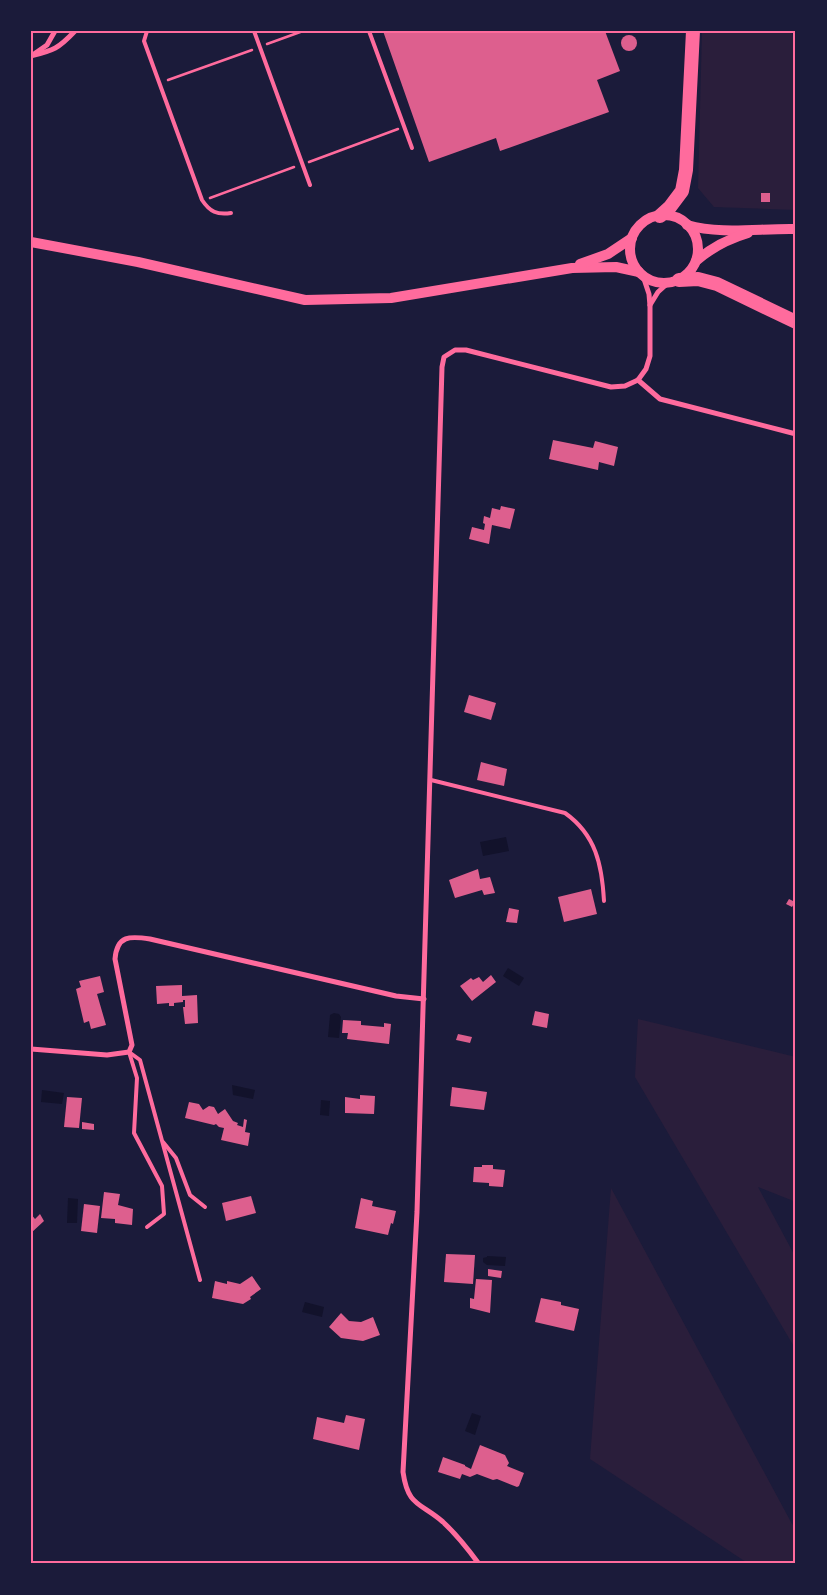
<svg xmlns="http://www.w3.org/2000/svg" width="827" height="1595" font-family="'Exo 2',sans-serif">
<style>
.green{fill:#2a1e3b}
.water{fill:#12122b}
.building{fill:#dd5f8e}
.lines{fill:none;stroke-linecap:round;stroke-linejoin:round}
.path{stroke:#ff6b9d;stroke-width:2.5}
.service{stroke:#ff6b9d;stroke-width:4}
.minor{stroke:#ff6b9d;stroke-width:5}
.secondary{stroke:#ff6b9d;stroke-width:10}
.trunk{stroke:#ff6b9d;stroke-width:14}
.neatline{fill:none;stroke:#ff6b9d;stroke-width:2}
</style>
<rect width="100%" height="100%" fill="#1b1b3a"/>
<g class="green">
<path d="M702,31H791L796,44V210L714,207L698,188Z"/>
<path d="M638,1019L796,1057V1202L758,1187L796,1258V1350L635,1077Z"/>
<path d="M611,1188L792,1524L796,1528V1564H749L590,1459Z"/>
</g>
<g class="water">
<path d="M506,837L509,851L483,856L480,842Z"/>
<path d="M508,968L524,978L519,986L503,976Z"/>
<path d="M334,1013L339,1014L341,1017L339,1038L328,1037L330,1015Z"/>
<path d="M232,1085L255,1090L253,1099L233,1095Z"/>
<path d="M42,1090L64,1093L62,1104L41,1102Z"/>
<path d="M321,1100L330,1101L329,1116L320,1115Z"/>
<path d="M68,1198L78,1199L77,1223H67Z"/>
<path d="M487,1256L506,1257L505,1266L487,1265L483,1262V1258L487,1257Z"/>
<path d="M305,1302L324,1307L322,1317L302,1312Z"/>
<path d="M472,1413L481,1416L475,1435L465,1431Z"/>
</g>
<g class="building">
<path d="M383,31H605L620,71L597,80L609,112L500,151L496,138L429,162Z"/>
<circle cx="629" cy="43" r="8"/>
<rect x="761" y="193" width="9" height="9"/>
<path d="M553,440L593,448L595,441L618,447L614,466L599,462L598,470L549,459Z"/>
<path d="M501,506L515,509L510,529L492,525L489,544L469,539L472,527L484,530L485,524L483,523L484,516L490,518L492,508L500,510Z"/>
<path d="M469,695L496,703L491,720L464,712Z"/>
<path d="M481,762L507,769L504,786L477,780Z"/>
<path d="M478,869L480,879L490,877L495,893L484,895L482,890L455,898L449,880Z"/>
<path d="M591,889L597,914L564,922L558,897Z"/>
<path d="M789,899L795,902L792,907L786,904Z"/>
<path d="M509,908L519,910L517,923L506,922Z"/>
<path d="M491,975L496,982L472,1001L460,986L471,978L473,980L479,977L483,982Z"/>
<path d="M100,976L104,992L97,994L106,1025L91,1029L89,1021L84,1023L76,989L81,987L79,981Z"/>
<path d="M182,985V996L197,995L198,1023L185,1024L183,1007H185V1000H183V1002L174,1003V1006H169V1003L157,1004L156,986Z"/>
<path d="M535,1011L549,1014L547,1028L532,1025Z"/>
<path d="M343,1020L361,1021V1025L384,1027V1023L391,1024L389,1044L347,1039L348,1033H342Z"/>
<path d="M458,1034L472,1037L470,1043L456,1040Z"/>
<path d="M452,1087L487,1092L484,1110L450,1106Z"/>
<path d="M360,1095L375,1096L374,1114L345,1113V1097L360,1099Z"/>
<path d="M67,1097L82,1098L79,1128L64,1127Z"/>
<path d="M189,1102L199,1104L203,1110L209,1106L214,1107L218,1114L225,1109L233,1121L238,1123L237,1125L243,1127L244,1119L247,1120L245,1132L250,1133L248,1146L221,1140L224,1128L219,1127L216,1124L214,1125L185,1118Z"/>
<path d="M82,1122L94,1124V1130L82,1129Z"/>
<path d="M482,1165H493V1169L505,1170L503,1187L489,1186V1183L473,1182L474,1167H482Z"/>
<path d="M104,1192L120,1194L118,1205L133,1209L132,1225L115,1223V1219L101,1218Z"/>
<path d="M251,1196L256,1213L226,1221L222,1203Z"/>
<path d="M361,1198L373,1201L372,1206L396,1211L393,1224L391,1223L388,1235L355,1228Z"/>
<path d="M84,1204L100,1206L97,1233L81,1231Z"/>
<path d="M31,1214L35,1219L40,1214L44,1221L31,1233Z"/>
<path d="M446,1254L475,1255L473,1284L444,1282Z"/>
<path d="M488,1269L502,1271L501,1278L488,1276Z"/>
<path d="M252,1276L261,1289L250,1297L251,1299L243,1304L212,1298L215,1281L227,1284V1281L240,1284Z"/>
<path d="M476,1279L492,1280L490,1313L470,1308V1298L474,1299Z"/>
<path d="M541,1298L561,1302V1305L579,1309L574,1331L535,1322Z"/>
<path d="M341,1313L349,1321L361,1322L373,1317L380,1335L363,1341L341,1338L329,1327Z"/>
<path d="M346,1415L365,1419L359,1450L313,1439L317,1417L344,1423Z"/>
<path d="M480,1445L505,1455L509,1463L507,1466L524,1473L519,1486L517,1487L497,1479L493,1480L477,1474L470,1477L462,1474L460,1479L438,1472L443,1457L465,1465V1466L471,1469Z"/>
</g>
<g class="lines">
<g class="path">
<path d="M267,44L303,31"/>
<path d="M168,80L252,50"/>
<path d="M309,162L398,129"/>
<path d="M210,198L294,167"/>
</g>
<g class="service">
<path d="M147,31L144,41L202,200C210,212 217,215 231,213"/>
<path d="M254,31L310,185"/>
<path d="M369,31L412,148"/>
<path d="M431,780L565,813C596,835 602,865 604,901"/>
<path d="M129,1052L140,1060L200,1280"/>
<path d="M129,1052L137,1078L134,1133L162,1186L164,1214L147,1227"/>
<path d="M163,1142L176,1158L190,1195L205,1207"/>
</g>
<g class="minor">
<path d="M34,54L47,45L55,31"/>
<path d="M31,56C54,50 58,49 75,31"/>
<path d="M650,305L658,292L668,283"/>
<path d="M638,380L660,399L796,434"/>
<path d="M31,1049L107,1055L129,1052L132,1045L115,959C117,935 130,936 150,939L396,996L424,999"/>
<path d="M479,1564C468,1549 456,1534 443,1522C420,1502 408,1507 403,1472L417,1212L442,367L444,357L455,350H466L611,387L625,386L638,380L646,369L650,356V306L649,294L643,276"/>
</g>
<g class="secondary">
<circle cx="664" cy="249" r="34"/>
<path d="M687,225C722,235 760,228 796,229"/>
<path d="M31,242L138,262L305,300L391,298L572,268L616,267L639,272"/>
<path d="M696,261C712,247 728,239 748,233"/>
<path d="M580,264L608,254L632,238"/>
</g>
<g class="trunk">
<path d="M660,216L670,207L682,191L686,170L693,31"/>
<path d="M679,280L698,279L717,284L796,322"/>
</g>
</g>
<rect width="827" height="1595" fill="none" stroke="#1b1b3a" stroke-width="65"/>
<rect x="32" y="32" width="762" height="1530" class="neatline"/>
</svg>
